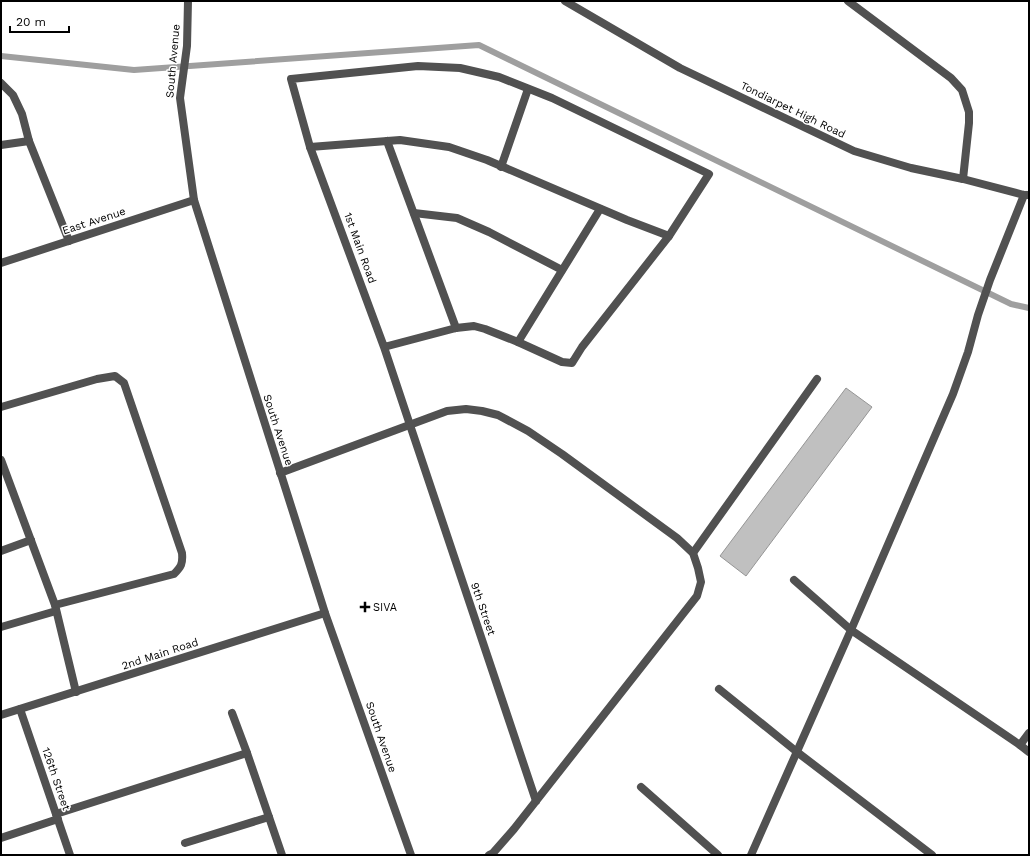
<svg xmlns="http://www.w3.org/2000/svg" width="1030" height="856" font-family="'Work Sans',sans-serif">
<style>
.lines{fill:none;stroke-linecap:round;stroke-linejoin:round}
.stream{stroke:#9f9f9f;stroke-width:6}
.building{fill:#c0c0c0;stroke:#959595}
.service{stroke:#515151;stroke-width:8}
.minor{stroke:#515151;stroke-width:8}
.tertiary{stroke:#515151;stroke-width:8}
.poi-dot{fill:#000;stroke:#fff;stroke-width:1.5}
.labels{text-anchor:middle;dominant-baseline:central;stroke-width:3;stroke-linejoin:round;paint-order:stroke}
.street-label{font-size:11px;fill:#000;stroke:#fff}
.poi-label{font-size:11px;fill:#000;stroke:#fff;text-anchor:start}
</style>
<rect width="100%" height="100%" fill="#fff"/>
<g class="lines">
<path class="stream" d="M1,56L134,70L479,45L1011,304L1029,308"/>
</g>
<path class="building" d="M846,388L872,407L746,576L720,556Z"/>
<g class="lines">
<path class="service" d="M693,553L698,546L817,379"/>
<g class="minor">
<path d="M848,1L951,78L962,90L969,112V123L963,179"/>
<path d="M1,83L13,95L22,114L29,141L69,241"/>
<path d="M387,141L456,328"/>
<path d="M1,145L29,141"/>
<path d="M310,147L400,140L449,147L487,160L627,220L669,236"/>
<path d="M501,167L528,89"/>
<path d="M414,213L457,218L489,232L562,270"/>
<path d="M1,263L194,200"/>
<path d="M518,342L600,209"/>
<path d="M384,347L456,328L474,326L485,329L518,342L562,362L572,363L582,347L669,236L709,174L552,98L499,77L460,68L418,66L291,79L310,147L384,347L410,425L536,801"/>
<path d="M1,407L97,379L115,376L124,383L182,553C183,564 181,567 174,574L55,605"/>
<path d="M1,460L55,605L76,692"/>
<path d="M280,473L447,411L466,409L482,411L498,415L528,431L562,454L677,538L693,553L698,568L701,582L697,596L514,829L493,853L489,855"/>
<path d="M1,551L31,540"/>
<path d="M794,580L851,630L1020,745L1029,733"/>
<path d="M1,627L56,611"/>
<path d="M719,689L797,752L932,855"/>
<path d="M20,709L70,855"/>
<path d="M232,713L247,753L282,855"/>
<path d="M1,715L325,613"/>
<path d="M1020,745L1029,752"/>
<path d="M641,787L718,855"/>
<path d="M56,814L247,753"/>
<path d="M1,838L58,819"/>
<path d="M185,843L269,817"/>
<path d="M751,855L851,630L953,394L968,352L978,315L990,280L1024,195"/>
</g>
<g class="tertiary">
<path d="M188,1L187,46L180,98L194,200L325,613L411,855"/>
<path d="M565,1L680,68L854,151L911,168L963,179L1024,195H1029"/>
</g>
</g>
<path class="poi-dot" d="M363 601h4v4h4v4h-4v4h-4v-4h-4v-4h4z"/>
<g class="labels">
<g class="street-label">
<text transform="translate(173 61) rotate(-85)">South Avenue</text>
<text transform="translate(793 110) rotate(26)">Tondiarpet High Road</text>
<text transform="translate(94 221) rotate(-18)">East Avenue</text>
<text transform="translate(360 248) rotate(70)">1st Main Road</text>
<text transform="translate(278 430) rotate(72)">South Avenue</text>
<text transform="translate(483 609) rotate(71)">9th Street</text>
<text transform="translate(160 654) rotate(-18)">2nd Main Road</text>
<text transform="translate(381 737) rotate(71)">South Avenue</text>
<text transform="translate(56 779) rotate(71)">126th Street</text>
</g>
<g class="poi-label">
<text x="373" y="607">SIVA</text>
</g>
</g>
<rect width="1030" height="856" fill="none" stroke="#000000" stroke-width="4"/>
<path d="M10 26v6h59v-6" fill="none" stroke="#000000" stroke-width="2"/>
<text x="16" y="26" font-size="12" fill="#000000" stroke="#ffffff" stroke-width="3" paint-order="stroke">20 m</text>
</svg>
